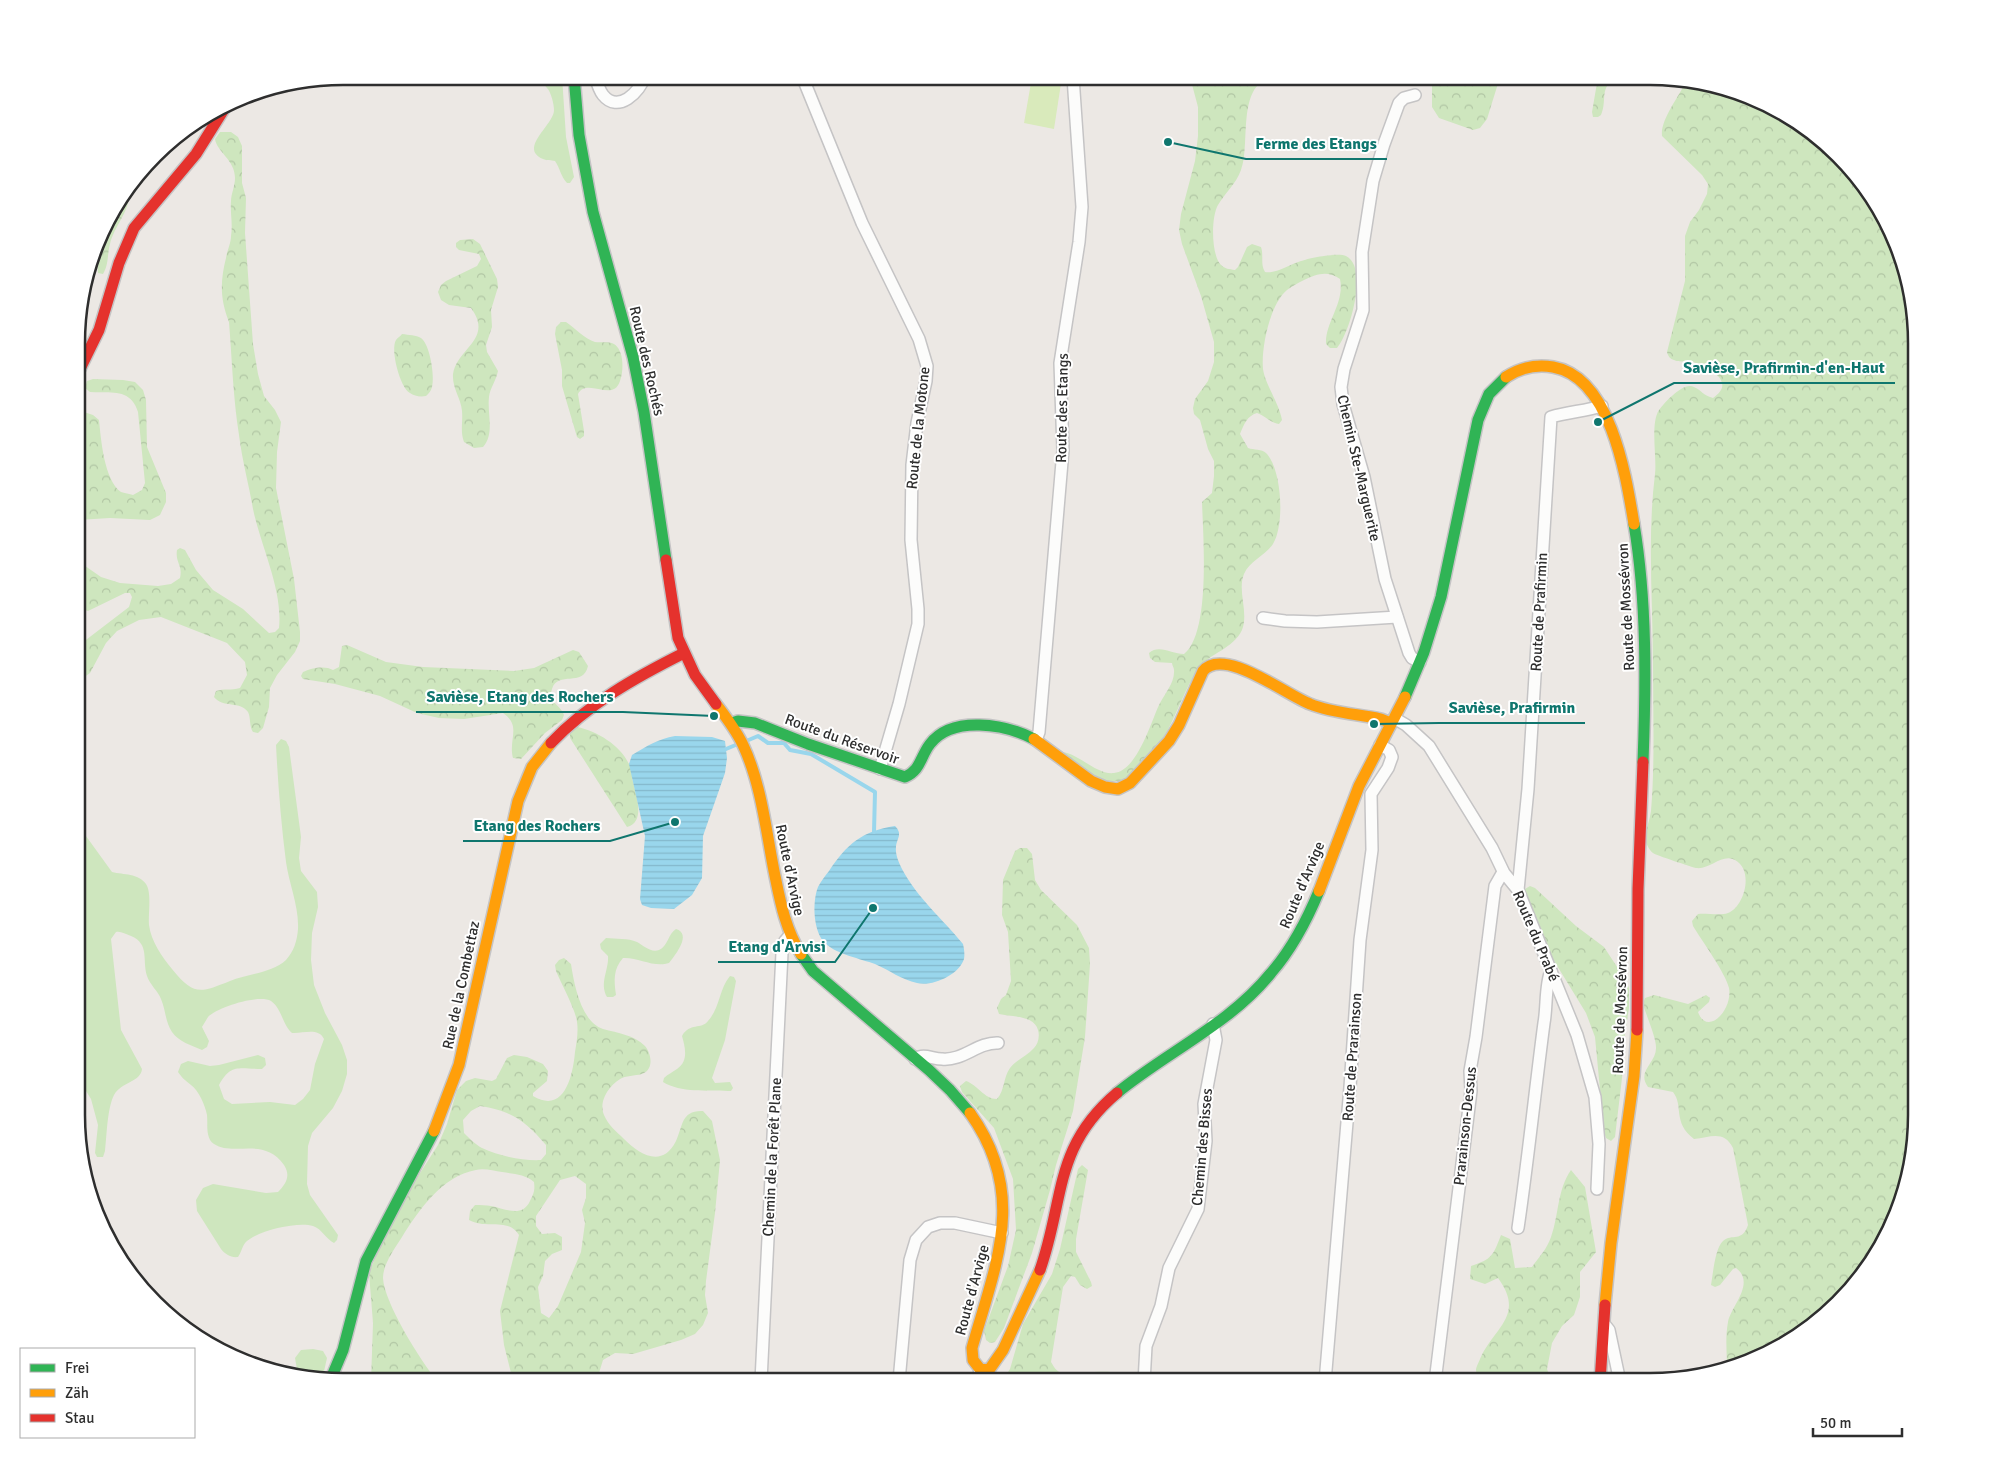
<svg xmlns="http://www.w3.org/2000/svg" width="1993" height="1458" font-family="Signika,sans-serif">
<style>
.grass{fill:#cee6be}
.forest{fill:url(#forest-crowns);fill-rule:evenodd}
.pitch{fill:#d9eabb}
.water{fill:url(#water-rules)}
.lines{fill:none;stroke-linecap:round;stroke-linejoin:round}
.stream{stroke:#99d6ec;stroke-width:4}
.street-casing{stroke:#c5c4c5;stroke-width:14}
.fast-casing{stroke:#c5c4c5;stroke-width:14}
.slow-casing{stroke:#c5c4c5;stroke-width:14}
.jam-casing{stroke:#c5c4c5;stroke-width:14}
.street{stroke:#fcfcfb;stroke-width:11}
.fast{stroke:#30b455;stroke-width:11}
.slow{stroke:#ff9f0a;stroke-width:11}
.jam{stroke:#e5322d;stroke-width:11}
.labels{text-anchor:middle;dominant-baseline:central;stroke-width:4;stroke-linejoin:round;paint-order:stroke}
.street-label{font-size:15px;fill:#2e2e2e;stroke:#fff}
.rim{fill:none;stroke:#2e2e2e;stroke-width:2.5}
.leader{fill:none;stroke:#0f766e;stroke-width:2}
.callout-dot{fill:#0f766e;stroke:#fff;stroke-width:2}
.callout-label{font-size:16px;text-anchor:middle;font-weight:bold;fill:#0f766e;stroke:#fff;stroke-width:4;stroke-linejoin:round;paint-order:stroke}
</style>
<defs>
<pattern id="forest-crowns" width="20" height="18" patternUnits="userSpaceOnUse" patternTransform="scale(1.25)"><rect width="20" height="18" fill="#cee6be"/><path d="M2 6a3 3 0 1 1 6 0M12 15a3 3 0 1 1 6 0" fill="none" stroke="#b1c6a4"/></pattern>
<pattern id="water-rules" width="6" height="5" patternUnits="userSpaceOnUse" patternTransform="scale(1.25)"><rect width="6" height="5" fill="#99d6ec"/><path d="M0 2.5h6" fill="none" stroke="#84b8cb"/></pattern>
</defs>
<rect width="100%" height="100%" fill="#ece8e4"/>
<g class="grass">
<path d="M537,76H562L566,137L574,177L570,183H567C561,177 560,168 555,161C551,160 547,161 543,159C518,148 554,125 554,110C554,104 551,92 547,88C543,83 540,82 537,76Z"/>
<path d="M281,739L286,741L289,747L301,837L299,858L301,871L317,892L318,907L312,933L311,960L314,985L325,1013L342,1045L347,1060V1074L342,1091L333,1108L312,1133L308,1146L307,1184L310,1195L338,1235L337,1240L334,1243C326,1239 322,1229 313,1226C298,1221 255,1231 245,1243C242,1247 241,1253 238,1257C231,1258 225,1254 221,1249L197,1211L196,1200L203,1188L213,1184L266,1193L278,1192C286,1184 291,1176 284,1165C264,1136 234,1157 214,1144C205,1138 208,1124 207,1115C205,1105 199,1091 191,1085C185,1080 182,1078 178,1072L181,1064L188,1061L210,1066L219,1065L258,1055L265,1058L266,1065L262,1069C239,1069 231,1063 219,1085L224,1099L232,1104L270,1102L295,1105L303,1099L310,1090L315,1064L324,1039C318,1027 303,1034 292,1033C282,1024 282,1009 271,1001C259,994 218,1007 208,1017C206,1020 204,1024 202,1027L209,1041L207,1047L202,1050C191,1045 179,1042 172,1032C165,1021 166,1011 161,999C158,991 150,985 147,976C142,960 150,944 131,936C125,934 121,931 116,932L111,939L121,1030L142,1069C141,1082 121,1082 114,1095C107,1109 107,1135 105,1151L103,1157H97L95,1153L98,1125L91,1099L78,1078V894L83,888L81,877L78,874V825L112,872C124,875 138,873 146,884C152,893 148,914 149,925C151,941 162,957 172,969C194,996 200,993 230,981C247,974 272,973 286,960C294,951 297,941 298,929C299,906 289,884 286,862C281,823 278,784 276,745Z"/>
<path d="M676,929C692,934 676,954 669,963C654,968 638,957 623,958C613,969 614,981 616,995L613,997H607C599,983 609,970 608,956L601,949L600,944L606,938C616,939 628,938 637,942C644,946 651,953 659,950C668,946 668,934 676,929Z"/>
<path d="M730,976L734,977L736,981L725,1040L712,1078L715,1083L730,1082L733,1088L731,1091H728C707,1090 681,1093 663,1082L664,1078C668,1074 673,1072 677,1069C689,1061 685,1047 682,1036C690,1022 701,1030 708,1021C720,1008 719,989 730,976Z"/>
<path d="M313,1349L323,1351L327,1358L322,1380L298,1375L295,1358L301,1350Z"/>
</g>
<g class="forest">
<path d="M1190,77H1271C1236,87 1251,145 1241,170C1236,184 1225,193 1218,205C1211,217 1211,255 1221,265C1225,269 1229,269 1235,270L1238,267L1247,247L1252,244L1261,247C1264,256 1260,264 1265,272C1276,274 1290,264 1301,261C1309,258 1339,252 1346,256C1369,267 1350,333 1337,348H1330L1326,344C1325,322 1345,303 1340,279C1327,270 1317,274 1304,280C1298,283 1292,286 1287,290C1270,304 1261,348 1263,369C1265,384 1279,403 1282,420L1279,424C1271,423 1265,416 1257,413C1247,416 1244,424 1240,434L1248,448C1254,450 1262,449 1266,453C1282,469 1285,525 1273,544C1265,556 1249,561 1244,574C1237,591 1249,612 1242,630C1233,649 1210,653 1200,667C1184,688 1177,716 1163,738C1152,753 1137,767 1125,781H1098L1062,752C1080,754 1096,775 1114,773C1137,771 1151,722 1159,705C1164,694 1175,683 1174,670C1174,668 1172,665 1172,663L1155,662L1150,658L1149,653C1159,644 1172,654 1184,654C1211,633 1203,535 1202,502L1212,493L1214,476V461L1208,449L1200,420L1194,414L1193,408L1195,399L1208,381L1214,362V342L1201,296L1182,244L1179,230L1181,214L1195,161L1198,136V107Z"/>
<path d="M1432,77H1500L1487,119L1480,128L1473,130L1439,118L1432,107Z"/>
<path d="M1598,77H1617C1598,88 1608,99 1601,115L1598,117H1593L1592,112Z"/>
<path d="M1686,81L1752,96L1813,131L1851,167L1889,225L1916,325V1133L1903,1201L1862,1278L1813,1327L1768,1354L1727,1370C1727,1354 1725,1338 1728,1322C1731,1306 1756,1283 1736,1268L1733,1269L1720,1285L1715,1287L1711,1285C1713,1274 1715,1248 1723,1241C1732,1233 1742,1243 1748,1225L1733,1148C1724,1130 1711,1137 1694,1139C1672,1122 1684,1106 1673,1092L1648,1087C1636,1071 1657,1063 1656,1047C1656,1037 1646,1015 1643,1004L1645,998L1654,995L1688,1004L1706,995L1710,998L1709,1002L1698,1012C1707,1037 1733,1010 1729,988C1725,972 1702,941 1693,926L1692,921L1698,914C1707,913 1720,916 1728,913C1745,906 1754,870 1735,860C1722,853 1710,870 1696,868C1692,867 1655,855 1653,853C1649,850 1645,842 1645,837C1646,828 1650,820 1651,811C1655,763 1653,715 1653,667C1653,603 1647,538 1655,474C1657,457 1650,424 1659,410C1665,402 1684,381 1694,387C1703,391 1702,395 1713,398C1737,382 1709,367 1693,362C1687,360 1680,363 1674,360C1670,359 1668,356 1667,352L1685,281V236L1690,222L1699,210L1707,194L1708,184L1702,175L1662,136C1660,120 1679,97 1686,81Z"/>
<path d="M220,132H231L238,137L242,146V183L246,198L245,233L253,344L258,374L264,396L275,410L281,422L277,452L276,488L294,579L300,632V641L295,652L277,675L270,688L269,707L263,728L258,733L253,732C249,726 251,718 248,712C241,701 222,708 214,697L216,691C224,688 231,691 240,688L247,675L245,662L227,643L161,617L139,620L117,631L106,643L90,673L83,678H78V646L129,607L132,597L130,593H125L88,611L79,608L78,561L101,577L120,583L158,586L171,584L180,578C183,565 175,563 177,550L180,548L185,550L196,570L213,590L243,609L269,633L275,632L279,628C283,590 261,547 253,509C249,485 242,460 239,435C233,397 232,359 229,322C220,299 220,282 226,258C227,251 231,243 231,236C233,224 230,213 231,201C231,194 235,186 235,178C235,160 217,152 215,139Z"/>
<path d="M129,192C131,210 114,226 110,244C107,255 109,264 103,274L98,273L97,261L104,225Z"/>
<path d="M473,239L480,244L497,279L498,287L491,310L492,327L486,345L487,352L498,371C496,381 490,388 489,397C487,414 495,434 483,447L474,448L464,442C460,431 463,423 462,411C461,398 452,388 453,374C457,348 494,339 471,308L449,305L441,300L438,292L441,285L446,281L477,266L481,259L479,254L459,250L456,247V243L460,240Z"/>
<path d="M561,322H566C575,328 585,339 595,342C601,343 608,341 614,344C624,350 624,371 620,381C613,403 587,377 578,394L584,431V436L580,439L577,437L562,386V370L555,334L556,327Z"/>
<path d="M402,334C409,335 416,335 421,338C430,344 435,377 432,387C431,391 429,393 426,396C420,397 414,396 410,393C400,388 390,349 396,340C397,338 401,336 402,334Z"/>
<path d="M93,379L123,380L135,382L143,390L146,400L147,447L166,493V502L160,515L150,520L110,518L78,520C78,509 82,482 78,474V410L93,415L99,420C101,439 104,480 121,492C124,493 130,494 133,495L142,490L145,483L138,412C131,388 111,393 90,392L85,388L87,381Z"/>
<path d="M347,645L386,662L423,667L514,671L534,668L573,650L579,652L588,666C583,688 558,670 552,689C547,702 561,705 564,715L562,720L545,733L521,759L513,758C508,739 522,726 503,713L464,719L439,718L417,713L380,696L335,684L303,679L301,676L303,672C311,668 325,665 333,670L339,667L342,646Z"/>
<path d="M577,727C597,731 620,745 629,764C632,769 632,777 633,782C636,795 646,822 627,827L570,738V733Z"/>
<path d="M1020,848H1027L1032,854L1035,880L1041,890L1077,925L1089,948L1090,964L1085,1037L1073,1111L1056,1165L1050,1190L1032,1253L1004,1328L995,1342L990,1343L986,1340L984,1331L1008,1266L1016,1230L1013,1179L994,1128L962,1092L960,1086L966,1081C978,1085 984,1099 997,1099C1005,1090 1003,1078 1010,1068C1016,1060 1027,1056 1034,1048C1038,1044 1040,1036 1038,1030C1034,1015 1012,1017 999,1014L997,1008L1001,999L1006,995L1011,981L1008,932L1002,915L1003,880L1015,851Z"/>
<path d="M1530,886L1535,888L1576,926L1604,947L1625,979L1629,988V1008L1624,1039L1622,1078L1615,1137L1611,1141L1606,1138L1604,1132L1595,1037L1586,1013L1545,946L1523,890Z"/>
<path d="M564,958L571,964C574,984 581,1022 603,1029C618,1033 634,1035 645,1046C651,1053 654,1068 644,1073C638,1076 629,1075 622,1078C610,1084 598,1101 604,1115C608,1125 617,1132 624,1139C639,1154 662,1169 676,1141C683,1126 681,1110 703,1111L712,1121L720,1160L715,1213L706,1281L705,1295L708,1313L703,1325L695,1334L681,1340L633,1354L615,1353L603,1360L599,1373L601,1381H513L504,1345L500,1311L519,1235C508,1217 487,1230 469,1220L470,1211L475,1205C481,1205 486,1205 491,1206C506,1209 522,1218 530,1201C534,1193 535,1190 534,1182C525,1174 514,1174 502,1172C494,1171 484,1168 476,1170C442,1176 419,1210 402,1237C395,1248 383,1264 383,1278C384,1303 421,1361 437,1381H371L373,1323L369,1273L393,1215L438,1145L447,1124L457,1090L466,1081L475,1078L492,1081L496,1079L507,1058L514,1055L527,1057L543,1064L548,1071L547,1081L533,1093V1096C565,1115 573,1074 575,1052C577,1040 579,1028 576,1017C572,1003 562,985 556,971L555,965L559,960ZM480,1106C512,1111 525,1121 546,1145V1154L541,1160C523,1161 499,1156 482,1148C476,1145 469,1138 464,1133L463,1120L471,1111ZM575,1176L586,1184V1198L582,1210L585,1223L581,1252L558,1306L549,1318L541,1313L538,1287L543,1276L545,1261L552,1254L562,1250V1237L555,1233L542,1234L536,1226V1216L560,1180Z"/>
<path d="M1082,1165L1088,1170L1076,1239V1252L1091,1282L1092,1286L1087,1289L1080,1285L1075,1277L1071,1276L1063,1287L1051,1362C1054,1367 1056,1371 1062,1373C1079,1376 1122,1364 1132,1382L1002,1381L1010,1369L1023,1324L1052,1274L1060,1249L1078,1169Z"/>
<path d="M1571,1170L1585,1187L1596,1252L1580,1272V1297L1574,1315L1562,1326L1552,1343L1547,1369L1552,1382H1479C1478,1378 1476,1373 1476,1370C1476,1367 1479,1362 1480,1359C1493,1328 1526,1316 1498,1278L1485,1284L1470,1279L1471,1266C1492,1259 1493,1256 1501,1235L1510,1239L1515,1268L1532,1267C1539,1257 1547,1249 1551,1237C1559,1215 1557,1190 1571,1170Z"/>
</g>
<path class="pitch" d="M1032,77H1062L1054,129L1024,123Z"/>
<g class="water">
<path d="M675,736L712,737L725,741L727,758L725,773L703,836L702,878L692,895L674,909L651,908L642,905L640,899L645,836L629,764L632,755C647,746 658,739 675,736Z"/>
<path d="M895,826C903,834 897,838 896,847C895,854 899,863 902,869C918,899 942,918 963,944C964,948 965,955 964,959C959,975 932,987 917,983C902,980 889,970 875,964C861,959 837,954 826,944C813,933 812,902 818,887C821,881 825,876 829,871C847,844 862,831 895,826Z"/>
</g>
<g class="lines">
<g class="stream">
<path d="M744,742L758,736L768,743H784L790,750L811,754L875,792L874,832"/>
<path d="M726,749L738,744"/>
</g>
<g class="street-casing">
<g id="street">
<path d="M595,76C597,83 599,90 603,95C618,114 640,92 645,76"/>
<path d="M802,76L862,223L919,339L927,366L926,381L917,423L912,465L911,540L918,609V624L899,704L880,769"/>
<path d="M1415,95L1404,98L1399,103L1384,144L1373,181L1362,252L1363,310L1344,369L1341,387L1343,404L1364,477L1385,579L1409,653L1412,658L1420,662"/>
<path d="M1263,618L1285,621L1317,622L1397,617"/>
<path d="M1394,718L1406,725L1429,746L1492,848L1504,873L1518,890L1577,1035L1595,1097L1599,1144L1597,1189"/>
<path d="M1036,740L1039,732L1063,450L1060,363L1079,242L1082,207L1073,77"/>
<path d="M1518,890L1528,789L1551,417C1568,412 1585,411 1602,406"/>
<path d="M915,1059C924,1053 932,1059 942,1059C963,1061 978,1042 998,1043"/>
<path d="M1518,1228C1528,1160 1535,1091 1544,1023C1547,1007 1545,984 1551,971"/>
<path d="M1605,1325L1609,1330L1620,1382"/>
<path d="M761,1381L782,953L785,941L790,935"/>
<path d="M899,1381L910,1260L916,1240L928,1227L940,1223H955L1002,1233"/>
<path d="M978,1381L980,1369"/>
<path d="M1144,1382L1146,1346L1161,1306L1169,1268L1198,1209L1206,1141L1204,1104L1216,1040L1213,1024"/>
<path d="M1325,1382L1350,1087L1360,940L1372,850L1371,794L1388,768L1392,757L1389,750L1380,745"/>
<path d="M1435,1382L1471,1091L1470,1071L1476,1037L1495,886L1503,872"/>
</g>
</g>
<g class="fast-casing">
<g id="fast">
<path d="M574,76L579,135L593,212L633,357L644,412L666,560"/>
<path d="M1634,524C1647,602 1646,683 1643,762"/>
<path d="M1405,697L1424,652L1441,597L1478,420L1489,394L1506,377"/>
<path d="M732,723L738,721L755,723L808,744L905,777C921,770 920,757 930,744C952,715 1005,724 1034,739"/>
<path d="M801,954L813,971L929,1070L950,1090L970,1113"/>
<path d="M1117,1093C1167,1052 1230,1024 1271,973C1292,949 1307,920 1319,891"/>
<path d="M330,1381L343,1350L366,1261L434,1131"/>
</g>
</g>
<g class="slow-casing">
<g id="slow">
<path d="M1506,377C1520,368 1536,364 1553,367C1611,377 1626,476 1634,524"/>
<path d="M716,704C726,717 736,730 743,745C761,783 766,830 774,871C780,900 785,929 801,954"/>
<path d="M1034,739L1091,781L1105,787L1118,789L1130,783L1169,741L1179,725L1203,671C1224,646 1286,695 1310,704C1332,713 1358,714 1381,719L1391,723"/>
<path d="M1319,891L1359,786L1405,697"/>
<path d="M970,1113C1028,1194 996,1263 972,1348L973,1360L980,1369L989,1370L1003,1350L1040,1270"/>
<path d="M434,1131L459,1065L518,801L532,767L551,743"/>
<path d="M1605,1305L1611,1243L1634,1076L1637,1030"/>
</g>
</g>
<g class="jam-casing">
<g id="jam">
<path d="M78,373L99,330L119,263L134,228L196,154L226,106"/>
<path d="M666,560L678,638L695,675L716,704"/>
<path d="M551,743C588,704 636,677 684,653"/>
<path d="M1637,1030L1638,889L1643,762"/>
<path d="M1040,1270C1065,1199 1053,1147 1117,1093"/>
<path d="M1600,1382L1605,1305"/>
</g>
</g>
<use href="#street" class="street"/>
<use href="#fast" class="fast"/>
<use href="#slow" class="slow"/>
<use href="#jam" class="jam"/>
</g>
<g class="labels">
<g class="street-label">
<text transform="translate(647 361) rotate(77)">Route des Rochés</text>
<text transform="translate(1062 408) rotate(-89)">Route des Etangs</text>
<text transform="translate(918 428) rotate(-84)">Route de la Motone</text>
<text transform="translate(1359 468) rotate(77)">Chemin Ste-Marguerite</text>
<text transform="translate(1626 607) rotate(-93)">Route de Mossévron</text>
<text transform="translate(1539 612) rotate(-87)">Route de Prafirmin</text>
<text transform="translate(842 739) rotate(20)">Route du Réservoir</text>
<text transform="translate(790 870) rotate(78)">Route d'Arvige</text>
<text transform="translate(1302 885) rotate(-67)">Route d'Arvige</text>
<text transform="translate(1536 936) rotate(67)">Route du Prabé</text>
<text transform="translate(461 985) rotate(-78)">Rue de la Combettaz</text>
<text transform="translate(1620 1010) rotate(-88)">Route de Mossévron</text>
<text transform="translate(1352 1057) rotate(-86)">Route de Prarainson</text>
<text transform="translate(1465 1126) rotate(-84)">Prarainson-Dessus</text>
<text transform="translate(1202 1147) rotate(-85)">Chemin des Bisses</text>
<text transform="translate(772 1157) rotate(-87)">Chemin de la Forêt Plane</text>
<text transform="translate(972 1290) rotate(-75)">Route d'Arvige</text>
</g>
</g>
<path d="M0 0H1993V1458H0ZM343 85H1650A258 258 0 0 1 1908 343V1115A258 258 0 0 1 1650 1373H343A258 258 0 0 1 85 1115V343A258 258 0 0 1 343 85Z" fill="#fff" fill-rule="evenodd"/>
<path class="rim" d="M343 85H1650A258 258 0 0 1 1908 343V1115A258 258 0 0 1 1650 1373H343A258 258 0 0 1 85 1115V343A258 258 0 0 1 343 85Z"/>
<path class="leader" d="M1168 142L1246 159H1387M1598 422L1674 383H1895M714 716L623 712H416M1374 724L1439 723H1585M675 822L610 841H463M873 908L835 962H718"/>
<g class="callout-dot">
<circle cx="1168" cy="142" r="5"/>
<circle cx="1598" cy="422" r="5"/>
<circle cx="714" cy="716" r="5"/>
<circle cx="1374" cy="724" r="5"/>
<circle cx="675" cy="822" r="5"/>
<circle cx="873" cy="908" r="5"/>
</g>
<g class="callout-label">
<text x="1316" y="149">Ferme des Etangs</text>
<text x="1784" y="373">Savièse, Prafirmin-d'en-Haut</text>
<text x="520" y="702">Savièse, Etang des Rochers</text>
<text x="1512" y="713">Savièse, Prafirmin</text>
<text x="537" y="831">Etang des Rochers</text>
<text x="777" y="952">Etang d'Arvisi</text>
</g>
<rect x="20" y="1348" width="175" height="90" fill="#ffffff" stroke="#ababab"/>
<rect x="30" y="1364" width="25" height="8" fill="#30b455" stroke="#ababab"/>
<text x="65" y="1373" font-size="15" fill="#2e2e2e">Frei</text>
<rect x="30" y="1389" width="25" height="8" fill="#ff9f0a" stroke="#ababab"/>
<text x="65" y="1398" font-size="15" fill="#2e2e2e">Zäh</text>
<rect x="30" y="1414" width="25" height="8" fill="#e5322d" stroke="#ababab"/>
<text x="65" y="1423" font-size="15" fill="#2e2e2e">Stau</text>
<path d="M1813 1428v8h89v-8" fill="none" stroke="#2e2e2e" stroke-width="2.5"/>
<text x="1820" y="1428" font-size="15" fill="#2e2e2e" stroke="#ffffff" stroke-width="4" paint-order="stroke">50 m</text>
</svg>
